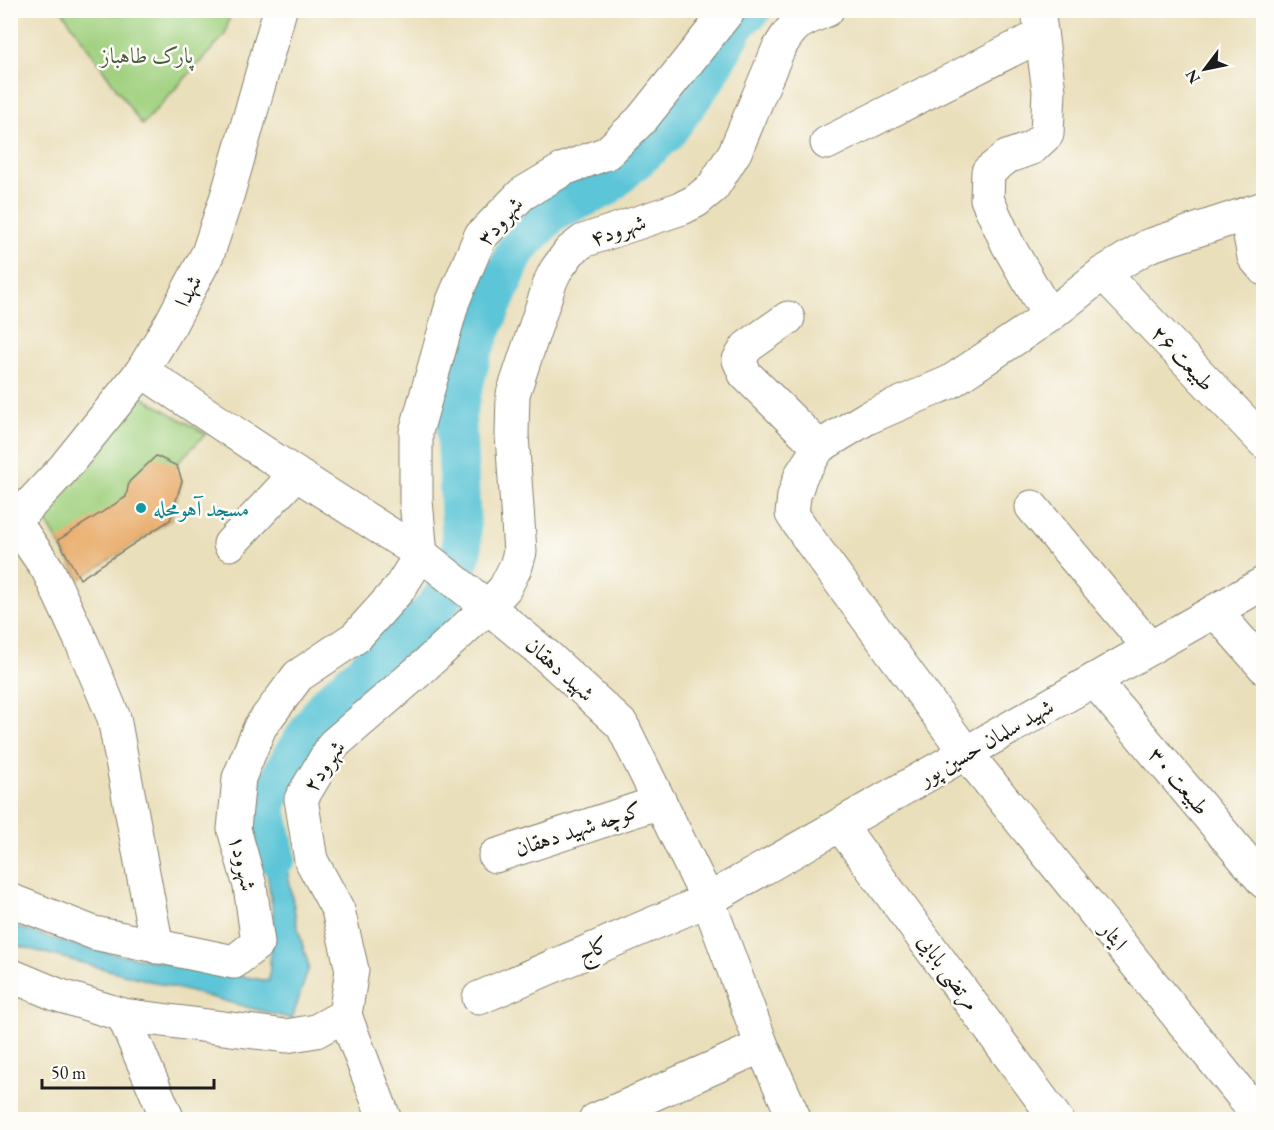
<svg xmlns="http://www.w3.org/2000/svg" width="1274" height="1130" font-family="'EB Garamond',Amiri,serif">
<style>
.green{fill:#a1d180;stroke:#5e764e;stroke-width:1.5}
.water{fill:#5cc5d7;stroke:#3c707a;stroke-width:1.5}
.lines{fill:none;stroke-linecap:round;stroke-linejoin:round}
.river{stroke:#5cc5d7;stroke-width:40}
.building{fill:#eab173}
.minor-casing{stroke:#837e6c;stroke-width:35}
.minor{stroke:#fff;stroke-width:33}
.culture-dot{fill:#0f9aa8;stroke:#fdfcf7;stroke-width:2}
.labels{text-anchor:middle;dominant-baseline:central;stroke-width:5;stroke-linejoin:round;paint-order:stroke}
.park-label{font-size:22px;fill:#4b5b3f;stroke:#fdfcf7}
.street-label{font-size:22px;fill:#1c1c1c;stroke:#fdfcf7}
.culture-label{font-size:22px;fill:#0d838f;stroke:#fdfcf7;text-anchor:start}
</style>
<rect width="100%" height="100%" fill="#fdfcf7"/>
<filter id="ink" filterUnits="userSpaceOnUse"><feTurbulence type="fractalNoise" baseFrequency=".0167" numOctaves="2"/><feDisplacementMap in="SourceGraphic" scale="12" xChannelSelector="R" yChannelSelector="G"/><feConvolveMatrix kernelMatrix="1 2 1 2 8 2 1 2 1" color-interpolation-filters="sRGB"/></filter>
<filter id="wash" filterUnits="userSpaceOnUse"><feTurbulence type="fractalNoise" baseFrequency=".008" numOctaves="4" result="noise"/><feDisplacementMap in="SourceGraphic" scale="24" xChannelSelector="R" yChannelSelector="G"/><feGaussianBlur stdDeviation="1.35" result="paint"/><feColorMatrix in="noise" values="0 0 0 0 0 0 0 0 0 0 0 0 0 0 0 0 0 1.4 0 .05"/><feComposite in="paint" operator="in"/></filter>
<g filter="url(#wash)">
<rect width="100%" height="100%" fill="#eadfbb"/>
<g class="green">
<path d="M62,11H231L225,35L142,125Z"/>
<path d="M137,394L206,434L178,462L177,471L182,481L170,520L80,579L39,509Z"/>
</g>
<path class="water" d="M256,798L277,810L297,925L309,967L292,1019L11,944L10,925L87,949L269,981L273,913Z"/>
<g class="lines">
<path class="river" d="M276,857L265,804L293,755L327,704L432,611L447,591L462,552L456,415L472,352L516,250L552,212L604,188L665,134L705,79L739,19L751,10"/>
</g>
<g id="blocks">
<path class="building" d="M156,456L177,466L182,481L170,520L80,579L58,540L126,497L129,482Z"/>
</g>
</g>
<g filter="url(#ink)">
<use href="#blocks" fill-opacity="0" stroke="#837e6c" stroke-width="1.5"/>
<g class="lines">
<g class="minor-casing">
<g id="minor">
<path d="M1038,10L1049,91L1047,134L1032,148L1007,157L988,172L987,199L1008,245L1049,316"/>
<path d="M827,143L1041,35"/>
<path d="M1246,214L1254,257L1264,269"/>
<path d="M1103,273L1264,442"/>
<path d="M788,318L747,347L739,360L745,374L819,447"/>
<path d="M142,371L296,474L421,554L488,607L548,657L622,725L708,900L762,1046L795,1120"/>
<path d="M1032,507L1150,648"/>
<path d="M15,522L48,570L83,645L114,718L157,947"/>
<path d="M10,526L63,469L142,371L171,323L208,253L228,193L280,10"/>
<path d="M230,544L296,474"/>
<path d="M421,554L416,501V432L453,301L480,237L522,194L564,169L607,153L642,119L729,10"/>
<path d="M1215,611L1264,667"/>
<path d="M1094,680L1264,882"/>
<path d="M840,825L1057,1120"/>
<path d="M495,856L660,802"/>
<path d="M10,900L94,933L234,962L258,943L250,886L234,829L239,778L260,727L298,676L356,637L399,589L421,554"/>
<path d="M10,975L58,995L123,1015L286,1036L316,1031L345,1015"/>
<path d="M479,998L708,900L1264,583"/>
<path d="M123,1015L168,1120"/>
<path d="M385,1120L345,1015L352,970L338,910L311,860L301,799L334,744L421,669L488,607L505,588L516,566L520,552L512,435L513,394L551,280L556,270L570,251L583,241L682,208L696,201L713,187L735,152L778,50C794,22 798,22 827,10"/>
<path d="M595,1120L762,1046"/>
<path d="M1262,1120L966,753L811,542L792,514L794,496L801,475L819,447L867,418L950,382L1049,316L1103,273L1148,246L1264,208"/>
</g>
</g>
<use href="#minor" class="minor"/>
</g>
</g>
<circle class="culture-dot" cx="141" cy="508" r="6"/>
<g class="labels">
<g class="park-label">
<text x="147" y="55">پارک طاهباز</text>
</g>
<g class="street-label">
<text transform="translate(500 221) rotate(-49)">شهرود۳</text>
<text transform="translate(618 230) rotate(-19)">شهرود۴</text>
<text transform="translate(188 291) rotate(-63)">شهدا</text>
<text transform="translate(1183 358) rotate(47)">طبیعت ۲۶</text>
<text transform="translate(560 669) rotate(42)">شهید دهقان</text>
<text transform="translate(986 742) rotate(-30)">شهید سلمان حسین پور</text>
<text transform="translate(324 766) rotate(-56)">شهرود۲</text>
<text transform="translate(1179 781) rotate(50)">طبیعت ۳۰</text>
<text transform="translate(578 829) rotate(-18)">کوچه شهید دهقان</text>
<text transform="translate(243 863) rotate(77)">شهرود۱</text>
<text transform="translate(1114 936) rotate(51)">ایثار</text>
<text transform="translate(593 949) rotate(-23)">کاج</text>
<text transform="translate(949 972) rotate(54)">مرتضی بابایی</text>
</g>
<g class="culture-label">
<text x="153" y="508">مسجد آهومحله</text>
</g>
</g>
<rect width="1274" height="1130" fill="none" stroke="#fdfcf7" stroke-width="36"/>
<g transform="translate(1205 69) rotate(238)" stroke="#fdfcf7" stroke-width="4.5" paint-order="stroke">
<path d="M0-4.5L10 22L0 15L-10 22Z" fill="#1c1c1c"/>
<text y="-9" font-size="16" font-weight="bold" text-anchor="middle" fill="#1c1c1c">N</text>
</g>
<path d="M42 1079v9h172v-9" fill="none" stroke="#1c1c1c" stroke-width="3"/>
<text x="51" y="1079" font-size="18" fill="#1c1c1c" stroke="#fdfcf7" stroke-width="4.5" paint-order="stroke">50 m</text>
</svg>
